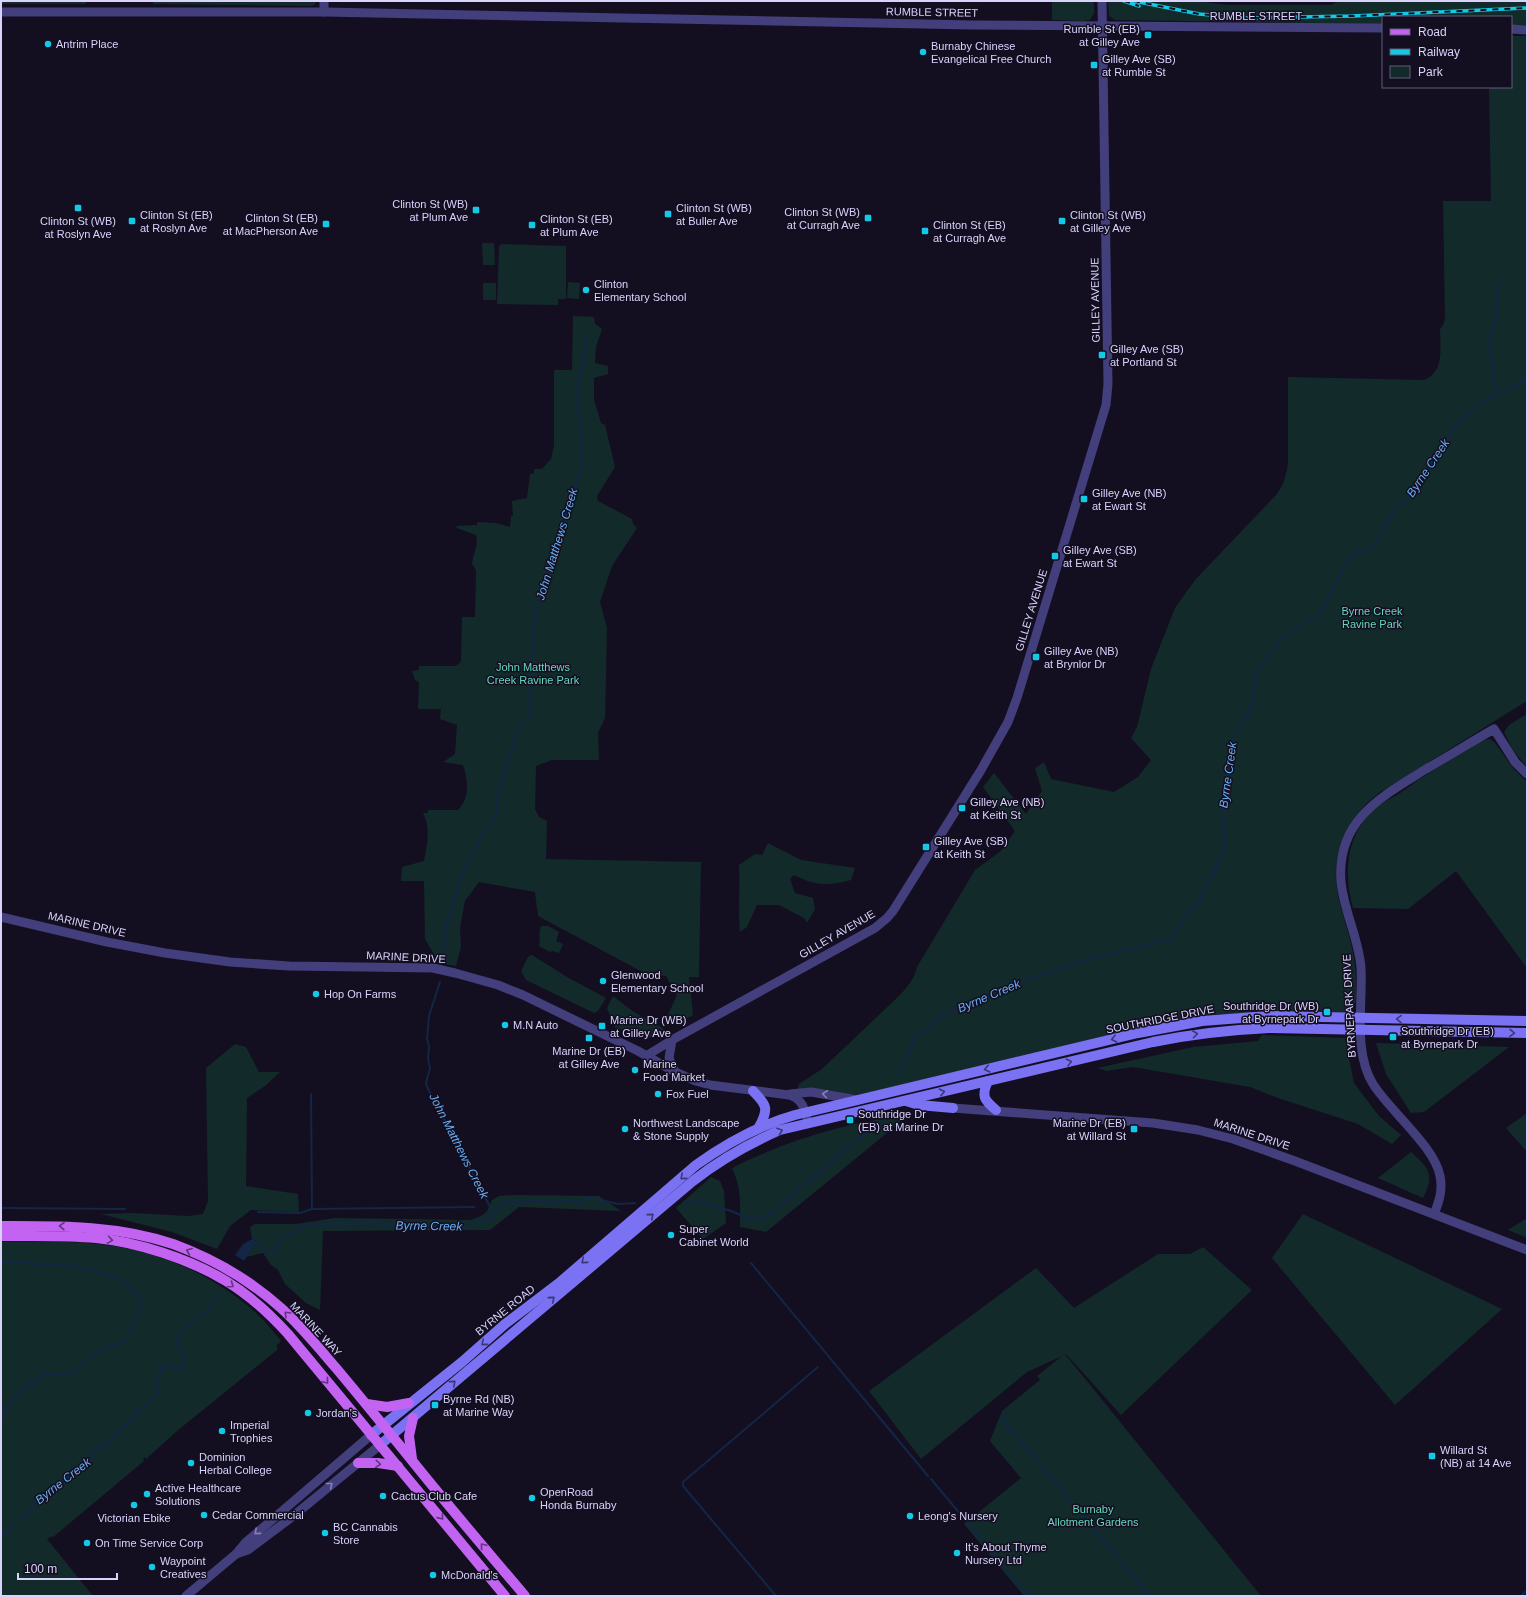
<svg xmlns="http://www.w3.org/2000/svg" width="1528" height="1597" font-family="Helvetica,sans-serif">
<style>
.green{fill:#132a2a}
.water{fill:#142646}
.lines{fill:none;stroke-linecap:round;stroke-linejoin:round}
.stream{stroke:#142646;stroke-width:2}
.tertiary{stroke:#433e7c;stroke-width:9}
.secondary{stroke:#7a72f3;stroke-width:10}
.primary{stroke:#c263f1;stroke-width:10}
.rail-casing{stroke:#14c9e6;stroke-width:3.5}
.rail{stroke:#130f21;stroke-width:2;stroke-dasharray:6;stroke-linecap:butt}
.oneway{stroke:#3c3775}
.oneway2{stroke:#8681b5}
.oneway3{stroke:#62357f}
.poi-dot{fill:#14c9e6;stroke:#130f21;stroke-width:1.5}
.labels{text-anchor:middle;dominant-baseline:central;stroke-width:3;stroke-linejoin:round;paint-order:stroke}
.street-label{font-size:11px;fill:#d9d3fb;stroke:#130f21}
.poi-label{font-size:11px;fill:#d9d3fb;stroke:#130f21;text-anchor:start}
.park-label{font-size:11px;fill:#65d5bd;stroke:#130f21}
.water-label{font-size:12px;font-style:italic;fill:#6aaef2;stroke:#130f21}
</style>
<rect width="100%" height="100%" fill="#130f21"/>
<g class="green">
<path d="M1,1H89H86V4H1Z"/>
<path d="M316,1L315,4L312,6L153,4V2Z"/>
<path d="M1052,1H1094V13L1090,20L1084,21L1052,20Z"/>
<path d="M1108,1H1197L1228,5H1331L1339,1H1527V25H1511V17H1383V24L1115,20L1109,16Z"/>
<path d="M1511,36H1527V701L1379,793C1355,811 1339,836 1336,867C1334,895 1346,921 1352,948C1355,961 1356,974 1356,987C1356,993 1357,1000 1354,1005C1352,1010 1347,1012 1342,1013L1270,1012L1209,1015L1154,1025L858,1095L798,1089V1086L799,1084L822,1069L901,994C909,984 914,980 917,967L975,870L1001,851L1015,831L983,787L994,773L1026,814L1042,791L1035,768L1044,762L1051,779L1114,792L1138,777L1151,760L1131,738L1137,727L1151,669L1175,608L1195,580L1276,495L1283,484L1287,470L1288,463V377L1424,380C1445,372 1440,347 1440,329L1443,325L1445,319L1443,201H1491L1489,87H1511Z"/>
<path d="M482,243H494L495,265H483Z"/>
<path d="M502,244L566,246V299H558V305L497,304L499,246Z"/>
<path d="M568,282L580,283L579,299L567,298Z"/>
<rect x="483" y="283" width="13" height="17"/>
<path d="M573,316L594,317L595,324L602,329L596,347L595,363L608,366V374L594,378V400L601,423L605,425L615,467L597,496L598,501L632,519L633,524L637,528L612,566L600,602L607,628L605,718L598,733L599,760H552L536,766L535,809L539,817L547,821L546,859L701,862L699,977H689L693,1015L678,1023L667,1017L677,995L666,976L648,975L538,916V911L537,909L535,892L479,882L465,901L460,928L461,947L456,966L443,964L438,961L425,939L424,881H401L402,867L424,861C427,844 431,829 423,813H428V810H458C470,798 468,780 463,765L443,762L455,754L457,725L440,719L441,709H418L419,682L415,680L412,671L419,670V666H455L459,664L461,661L462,617H475L476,570L472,564C473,554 479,544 476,535L457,528L456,526L477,525V522L496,523L510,527L511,516H513L512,501L527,498L530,474L534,473V469H542L551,459L554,446V370H572Z"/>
<path d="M1527,714V767L1513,750L1504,732L1509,725Z"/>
<path d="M1490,739L1495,743L1513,768L1527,782V968L1456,871L1408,909L1353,908C1343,872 1346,833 1377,807C1386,800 1397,796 1406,789C1416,781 1427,774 1439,767C1453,759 1474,741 1490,739Z"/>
<path d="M768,843L801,860L855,868L851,880C827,886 816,886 794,875L790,879L795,893L813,898L815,909L807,923L804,918L779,905H757L747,927L740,932C738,910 740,887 739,865L755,854L762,855Z"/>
<path d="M541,926H548L559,932L556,941L563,944L559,953L552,951L550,952L539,946C541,939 538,933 541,926Z"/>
<path d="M532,955L567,977L606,998L598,1011L594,1013L526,980L521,971L528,957Z"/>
<path d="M613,996L631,1010L664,1029L652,1038L615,1028L607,1008Z"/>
<path d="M1262,1035L1345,1038L1354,1083L1379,1116L1401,1135L1392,1144L1358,1124L1278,1098L1250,1087L1133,1067L1107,1071L1097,1068L1193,1047L1258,1041Z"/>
<path d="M1376,1043L1509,1047L1424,1112L1411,1113L1386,1074Z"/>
<path d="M235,1044L246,1047L259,1072H280L265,1086L247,1098L246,1186L298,1194L299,1212L251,1210L230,1226L217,1249L172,1232L101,1214L133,1213L189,1216L203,1214L208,1201L206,1068Z"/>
<path d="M1527,1113V1152L1506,1128Z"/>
<path d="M909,1115L766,1232L740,1227C740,1203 742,1190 732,1168C788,1140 847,1122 909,1115Z"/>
<path d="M1411,1152C1429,1168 1435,1175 1423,1198L1378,1178Z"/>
<path d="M711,1177L720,1181L724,1191L726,1223L703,1239L676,1208Z"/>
<path d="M515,1195L599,1196L621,1211L519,1207L490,1230L323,1231L320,1310L306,1303L285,1284L278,1270L271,1265L263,1253L246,1257L257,1241L252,1239L250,1227L255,1224H296L335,1218L471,1220C485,1215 487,1214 492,1200L499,1196Z"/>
<path d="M1303,1214L1502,1309L1395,1405L1272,1258Z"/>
<path d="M1527,1218V1238L1508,1230Z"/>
<path d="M1,1242C33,1242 66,1241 98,1244C154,1249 213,1274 255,1312C265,1321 273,1331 281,1341L277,1345V1350L177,1431L146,1459L145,1457L143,1459L144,1461L52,1538V1536L47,1539L93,1596H1Z"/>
<path d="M1203,1247L1252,1290L1121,1415L1066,1354H1065L1261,1596H1024L964,1524L1021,1478L990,1441L1002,1411L1040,1380L1037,1376L1062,1356L1027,1372L921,1459L869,1391L1036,1268L1074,1308L1158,1254H1190Z"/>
</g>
<path class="water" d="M252,1239L257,1241L258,1244H255L244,1261L235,1255L243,1244Z"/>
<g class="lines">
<g class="stream">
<path d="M1497,395L1489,342L1496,320V295L1500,281V277"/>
<path d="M444,953L447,924L461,876L485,831L495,817L498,795L518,726L530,716L531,666L535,621L545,575L582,466L578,387L587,333"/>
<path d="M440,982L429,1016L427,1039L429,1046L428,1059L430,1068L426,1083L428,1089L489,1205L493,1217"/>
<path d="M900,1073L914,1038L938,1019L960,1007L1042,974L1095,958L1173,939L1185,916L1199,903L1225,848L1223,806L1228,786L1229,764L1234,736L1250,712L1259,667L1284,636L1320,615L1337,580L1351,556L1375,545L1397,505L1410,498L1458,422L1490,397L1497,395L1527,380"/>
<path d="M311,1094L312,1209"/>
<path d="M684,1202L696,1201L708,1204L731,1211L752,1220L765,1218L881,1120"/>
<path d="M1,1208L125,1209"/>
<path d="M258,1212L300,1213L312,1209L474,1207"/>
<path d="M257,1243L268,1253H272L282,1237L292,1234L296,1230L303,1226L312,1225H326L335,1223L356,1225L365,1222L377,1225L390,1224L438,1226L447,1225L466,1227L474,1225L480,1220H488L493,1217L500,1208L506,1202L510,1200L519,1202L540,1200L555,1203L563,1200L580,1202L588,1199H596L618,1204L635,1203"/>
<path d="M1,1262C34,1263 100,1264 127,1284C133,1289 137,1297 142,1303L131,1331L124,1342L99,1350L74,1372L61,1375L46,1373L32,1383L16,1396L1,1417"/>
<path d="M751,1263L928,1476"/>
<path d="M1004,1413L1002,1419L1150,1596"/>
<path d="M931,1479L1029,1596"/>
<path d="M1,1534L7,1533C13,1522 18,1517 29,1514L36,1499L45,1496L63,1484L75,1469L82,1468L91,1461L92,1455L98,1448L108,1445L120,1428L130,1423L136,1411L149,1404L156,1395L160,1373L159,1369L162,1366H172L178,1370L182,1369C186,1361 182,1350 176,1344C176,1328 198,1322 206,1312C211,1307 215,1300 219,1294"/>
<path d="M776,1596L683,1486V1482L818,1367"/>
<path d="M1521,1596L1525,1592"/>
</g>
<g class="tertiary">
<path d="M324,1V12"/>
<path d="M1,12H324L972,25L1383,28"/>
<path d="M1511,29L1527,30"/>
<path d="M1,917L107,942L165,953L230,962L289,966L433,968L455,973L498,985L523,995L638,1051L675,1072L696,1081L710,1085L789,1095C803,1099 805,1110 808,1123"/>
<path d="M672,1040L669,1058L675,1072"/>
<path d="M646,1056L672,1040L875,928L887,918L893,911L981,770L1008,722L1017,698L1106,405L1108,384L1102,1"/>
<path d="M790,1094L811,1092L858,1100"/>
<path d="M953,1108L1153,1123L1198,1130L1233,1139L1295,1161L1527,1250"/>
<path d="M1434,1214C1439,1202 1443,1190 1440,1176C1435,1147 1389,1110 1373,1084C1353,1052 1363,1004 1361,968C1359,939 1344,912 1341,882C1336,820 1381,797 1426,769C1449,756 1471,742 1494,729L1515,762L1527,774"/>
<path d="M236,1554L248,1550L292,1517L380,1445"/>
<path d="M186,1596L236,1554L245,1543L371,1435"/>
</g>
<g class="secondary">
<path d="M988,1081C981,1096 984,1100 996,1110"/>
<path d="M753,1091C767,1105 769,1109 759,1127"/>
<path d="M906,1101L919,1105L953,1108"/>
<path d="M371,1435L462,1362L505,1324L559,1283L696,1165C727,1143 759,1125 795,1115L1138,1033L1202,1021L1268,1016L1527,1021"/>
<path d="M380,1445L693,1181C721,1159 748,1144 780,1130L1153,1042C1192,1034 1229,1030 1269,1028L1527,1033"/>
</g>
<g class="primary">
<path d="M1,1226C59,1226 117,1225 173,1244C211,1258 250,1280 281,1308C301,1326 318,1347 336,1368C362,1399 388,1431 414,1463C450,1508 488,1552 525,1596"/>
<path d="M1,1236C33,1236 64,1235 96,1238C137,1242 190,1259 226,1281C249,1295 270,1314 288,1334L505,1596"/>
<path d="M367,1404L387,1407L409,1403"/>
<path d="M412,1459L409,1436L413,1418"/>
<path d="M358,1463H378L398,1466"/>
</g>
<g class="rail-casing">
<g id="rail">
<path d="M1124,1L1139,6"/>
<path d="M1134,1L1199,14L1246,18L1353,16L1527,8"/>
</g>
</g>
<use href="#rail" class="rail"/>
</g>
<defs><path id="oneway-chevron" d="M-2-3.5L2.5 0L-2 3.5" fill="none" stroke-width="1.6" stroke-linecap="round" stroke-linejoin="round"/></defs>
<g class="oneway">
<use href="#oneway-chevron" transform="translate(1399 1019) rotate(-179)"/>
<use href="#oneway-chevron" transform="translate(1512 1033) rotate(1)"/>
<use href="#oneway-chevron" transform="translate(1195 1034) rotate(-7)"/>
<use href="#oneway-chevron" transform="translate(1114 1039) rotate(167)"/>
<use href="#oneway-chevron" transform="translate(1069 1062) rotate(-14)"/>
<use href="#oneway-chevron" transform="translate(987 1069) rotate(167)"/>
<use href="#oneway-chevron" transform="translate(942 1092) rotate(-13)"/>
<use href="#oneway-chevron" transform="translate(780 1131) rotate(-19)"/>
<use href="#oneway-chevron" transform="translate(683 1177) rotate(139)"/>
<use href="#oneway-chevron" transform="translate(651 1216) rotate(-40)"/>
<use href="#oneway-chevron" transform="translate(584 1261) rotate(139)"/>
<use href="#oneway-chevron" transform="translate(552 1299) rotate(-40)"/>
<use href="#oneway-chevron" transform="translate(484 1343) rotate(139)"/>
<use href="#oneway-chevron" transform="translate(453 1383) rotate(-41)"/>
</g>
<g class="oneway2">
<use href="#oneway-chevron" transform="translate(825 1094) rotate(-173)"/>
<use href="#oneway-chevron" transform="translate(330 1485) rotate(-39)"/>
<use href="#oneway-chevron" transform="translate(257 1532) rotate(139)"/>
</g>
<g class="oneway3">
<use href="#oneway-chevron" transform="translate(62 1226) rotate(-178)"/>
<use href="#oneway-chevron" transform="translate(110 1240) rotate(9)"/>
<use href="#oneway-chevron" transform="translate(189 1251) rotate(-158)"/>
<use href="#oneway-chevron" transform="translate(231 1285) rotate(35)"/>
<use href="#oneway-chevron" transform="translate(287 1314) rotate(-135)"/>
<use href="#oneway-chevron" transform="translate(326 1381) rotate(50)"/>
<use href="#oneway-chevron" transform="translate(378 1464) rotate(5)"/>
<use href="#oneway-chevron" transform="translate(441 1517) rotate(51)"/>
<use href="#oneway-chevron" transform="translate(483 1546) rotate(-130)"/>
</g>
<g class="poi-dot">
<rect x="1144" y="31" width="8" height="8" rx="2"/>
<circle cx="48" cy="44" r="4"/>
<circle cx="923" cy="52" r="4"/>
<rect x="1090" y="61" width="8" height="8" rx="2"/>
<rect x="74" y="204" width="8" height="8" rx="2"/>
<rect x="472" y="206" width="8" height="8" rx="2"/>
<rect x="664" y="210" width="8" height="8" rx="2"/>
<rect x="864" y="214" width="8" height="8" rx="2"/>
<rect x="128" y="217" width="8" height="8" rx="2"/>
<rect x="1058" y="217" width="8" height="8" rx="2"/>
<rect x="322" y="220" width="8" height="8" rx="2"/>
<rect x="528" y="221" width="8" height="8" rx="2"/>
<rect x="921" y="227" width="8" height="8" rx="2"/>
<circle cx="586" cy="290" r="4"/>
<rect x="1098" y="351" width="8" height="8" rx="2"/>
<rect x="1080" y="495" width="8" height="8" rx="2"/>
<rect x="1051" y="552" width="8" height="8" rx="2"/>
<rect x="1032" y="653" width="8" height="8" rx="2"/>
<rect x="958" y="804" width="8" height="8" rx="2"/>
<rect x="922" y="843" width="8" height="8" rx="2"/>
<circle cx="603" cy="981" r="4"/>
<circle cx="316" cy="994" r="4"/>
<rect x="1323" y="1008" width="8" height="8" rx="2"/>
<circle cx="505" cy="1025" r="4"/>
<rect x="598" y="1022" width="8" height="8" rx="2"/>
<rect x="1389" y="1033" width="8" height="8" rx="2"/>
<rect x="585" y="1034" width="8" height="8" rx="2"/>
<circle cx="635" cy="1070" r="4"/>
<circle cx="658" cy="1094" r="4"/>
<rect x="846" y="1116" width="8" height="8" rx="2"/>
<circle cx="625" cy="1129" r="4"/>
<rect x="1130" y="1125" width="8" height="8" rx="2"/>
<circle cx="671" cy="1235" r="4"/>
<rect x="431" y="1401" width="8" height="8" rx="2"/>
<circle cx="308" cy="1413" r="4"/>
<circle cx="222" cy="1431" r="4"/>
<rect x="1428" y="1452" width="8" height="8" rx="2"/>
<circle cx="191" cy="1463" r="4"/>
<circle cx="147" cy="1494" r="4"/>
<circle cx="383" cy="1496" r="4"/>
<circle cx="532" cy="1498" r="4"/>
<circle cx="134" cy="1505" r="4"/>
<circle cx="204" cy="1515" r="4"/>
<circle cx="910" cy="1516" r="4"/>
<circle cx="325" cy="1533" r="4"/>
<circle cx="87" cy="1543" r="4"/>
<circle cx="957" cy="1553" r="4"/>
<circle cx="152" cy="1567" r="4"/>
<circle cx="433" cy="1575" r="4"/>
</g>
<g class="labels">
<g class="street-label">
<text transform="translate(932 12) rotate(1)">RUMBLE STREET</text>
<text x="1256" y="16">RUMBLE STREET</text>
<text transform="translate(1095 300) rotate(-91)">GILLEY AVENUE</text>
<text transform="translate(1031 610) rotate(-73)">GILLEY AVENUE</text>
<text transform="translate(87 924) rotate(13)">MARINE DRIVE</text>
<text transform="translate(837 934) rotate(-30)">GILLEY AVENUE</text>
<text transform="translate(406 957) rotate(3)">MARINE DRIVE</text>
<text transform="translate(1349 1006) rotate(-93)">BYRNEPARK DRIVE</text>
<text transform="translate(1160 1019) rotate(-11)">SOUTHRIDGE DRIVE</text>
<text transform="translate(1252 1134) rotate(18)">MARINE DRIVE</text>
<text transform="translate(505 1310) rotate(-39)">BYRNE ROAD</text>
<text transform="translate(316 1329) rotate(47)">MARINE WAY</text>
</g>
<g class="poi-label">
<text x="1140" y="29" text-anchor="end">Rumble St (EB)<tspan x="1140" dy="13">at Gilley Ave</tspan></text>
<text x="56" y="44">Antrim Place</text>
<text x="931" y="46">Burnaby Chinese<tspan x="931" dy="13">Evangelical Free Church</tspan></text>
<text x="1102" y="59">Gilley Ave (SB)<tspan x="1102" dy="13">at Rumble St</tspan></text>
<text x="468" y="204" text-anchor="end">Clinton St (WB)<tspan x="468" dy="13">at Plum Ave</tspan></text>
<text x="676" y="208">Clinton St (WB)<tspan x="676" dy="13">at Buller Ave</tspan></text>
<text x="860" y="212" text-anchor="end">Clinton St (WB)<tspan x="860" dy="13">at Curragh Ave</tspan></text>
<text x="140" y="215">Clinton St (EB)<tspan x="140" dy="13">at Roslyn Ave</tspan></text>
<text x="1070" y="215">Clinton St (WB)<tspan x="1070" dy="13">at Gilley Ave</tspan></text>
<text x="318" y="218" text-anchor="end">Clinton St (EB)<tspan x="318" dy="13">at MacPherson Ave</tspan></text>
<text x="540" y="219">Clinton St (EB)<tspan x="540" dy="13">at Plum Ave</tspan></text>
<text x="78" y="221" text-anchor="middle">Clinton St (WB)<tspan x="78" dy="13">at Roslyn Ave</tspan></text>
<text x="933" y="225">Clinton St (EB)<tspan x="933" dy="13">at Curragh Ave</tspan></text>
<text x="594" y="284">Clinton<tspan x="594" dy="13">Elementary School</tspan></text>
<text x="1110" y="349">Gilley Ave (SB)<tspan x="1110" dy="13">at Portland St</tspan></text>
<text x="1092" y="493">Gilley Ave (NB)<tspan x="1092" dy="13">at Ewart St</tspan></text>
<text x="1063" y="550">Gilley Ave (SB)<tspan x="1063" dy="13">at Ewart St</tspan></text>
<text x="1044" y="651">Gilley Ave (NB)<tspan x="1044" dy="13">at Brynlor Dr</tspan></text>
<text x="970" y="802">Gilley Ave (NB)<tspan x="970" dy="13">at Keith St</tspan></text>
<text x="934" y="841">Gilley Ave (SB)<tspan x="934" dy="13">at Keith St</tspan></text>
<text x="611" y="975">Glenwood<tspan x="611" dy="13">Elementary School</tspan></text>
<text x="324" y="994">Hop On Farms</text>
<text x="1319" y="1006" text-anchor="end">Southridge Dr (WB)<tspan x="1319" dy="13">at Byrnepark Dr</tspan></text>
<text x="610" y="1020">Marine Dr (WB)<tspan x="610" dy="13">at Gilley Ave</tspan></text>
<text x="513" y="1025">M.N Auto</text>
<text x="1401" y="1031">Southridge Dr (EB)<tspan x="1401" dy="13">at Byrnepark Dr</tspan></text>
<text x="589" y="1051" text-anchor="middle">Marine Dr (EB)<tspan x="589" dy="13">at Gilley Ave</tspan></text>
<text x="643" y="1064">Marine<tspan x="643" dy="13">Food Market</tspan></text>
<text x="666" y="1094">Fox Fuel</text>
<text x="858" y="1114">Southridge Dr<tspan x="858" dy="13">(EB) at Marine Dr</tspan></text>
<text x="633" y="1123">Northwest Landscape<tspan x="633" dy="13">&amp; Stone Supply</tspan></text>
<text x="1126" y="1123" text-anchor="end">Marine Dr (EB)<tspan x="1126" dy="13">at Willard St</tspan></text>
<text x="679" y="1229">Super<tspan x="679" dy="13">Cabinet World</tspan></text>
<text x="443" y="1399">Byrne Rd (NB)<tspan x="443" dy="13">at Marine Way</tspan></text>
<text x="316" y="1413">Jordan's</text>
<text x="230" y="1425">Imperial<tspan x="230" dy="13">Trophies</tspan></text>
<text x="1440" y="1450">Willard St<tspan x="1440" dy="13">(NB) at 14 Ave</tspan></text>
<text x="199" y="1457">Dominion<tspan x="199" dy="13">Herbal College</tspan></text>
<text x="155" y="1488">Active Healthcare<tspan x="155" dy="13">Solutions</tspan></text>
<text x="540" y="1492">OpenRoad<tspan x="540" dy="13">Honda Burnaby</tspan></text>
<text x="391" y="1496">Cactus Club Cafe</text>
<text x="212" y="1515">Cedar Commercial</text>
<text x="918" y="1516">Leong's Nursery</text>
<text x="134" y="1518" text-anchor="middle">Victorian Ebike</text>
<text x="333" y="1527">BC Cannabis<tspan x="333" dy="13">Store</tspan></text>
<text x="95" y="1543">On Time Service Corp</text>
<text x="965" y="1547">It’s About Thyme<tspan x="965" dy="13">Nursery Ltd</tspan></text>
<text x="160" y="1561">Waypoint<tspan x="160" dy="13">Creatives</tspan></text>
<text x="441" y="1575">McDonald's</text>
</g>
<g class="park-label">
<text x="1372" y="611">Byrne Creek<tspan x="1372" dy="13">Ravine Park</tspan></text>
<text x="533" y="667">John Matthews<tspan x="533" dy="13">Creek Ravine Park</tspan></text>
<text x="1093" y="1509">Burnaby<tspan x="1093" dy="13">Allotment Gardens</tspan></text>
</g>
<g class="water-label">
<text transform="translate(1428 468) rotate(-56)">Byrne Creek</text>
<text transform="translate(557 544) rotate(-73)">John Matthews Creek</text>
<text transform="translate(1228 775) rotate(-82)">Byrne Creek</text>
<text transform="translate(989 996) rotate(-23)">Byrne Creek</text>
<text transform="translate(459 1146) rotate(63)">John Matthews Creek</text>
<text transform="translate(429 1226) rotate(1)">Byrne Creek</text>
<text transform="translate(63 1481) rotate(-38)">Byrne Creek</text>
</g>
</g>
<rect width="1528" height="1597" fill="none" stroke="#d9d3fb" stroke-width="4"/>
<rect x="1382" y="16" width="130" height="72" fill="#130f21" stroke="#625d78"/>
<rect x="1390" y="29" width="20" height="6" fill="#c263f1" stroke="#625d78"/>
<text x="1418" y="36" font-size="12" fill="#d9d3fb">Road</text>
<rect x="1390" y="49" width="20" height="6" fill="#14c9e6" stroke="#625d78"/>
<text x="1418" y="56" font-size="12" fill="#d9d3fb">Railway</text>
<rect x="1390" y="66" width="20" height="12" fill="#132a2a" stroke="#625d78"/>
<text x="1418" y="76" font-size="12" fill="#d9d3fb">Park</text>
<path d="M18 1573v6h99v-6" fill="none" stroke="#d9d3fb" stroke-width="2"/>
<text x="24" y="1573" font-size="12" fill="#d9d3fb" stroke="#130f21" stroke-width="3" paint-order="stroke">100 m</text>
</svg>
